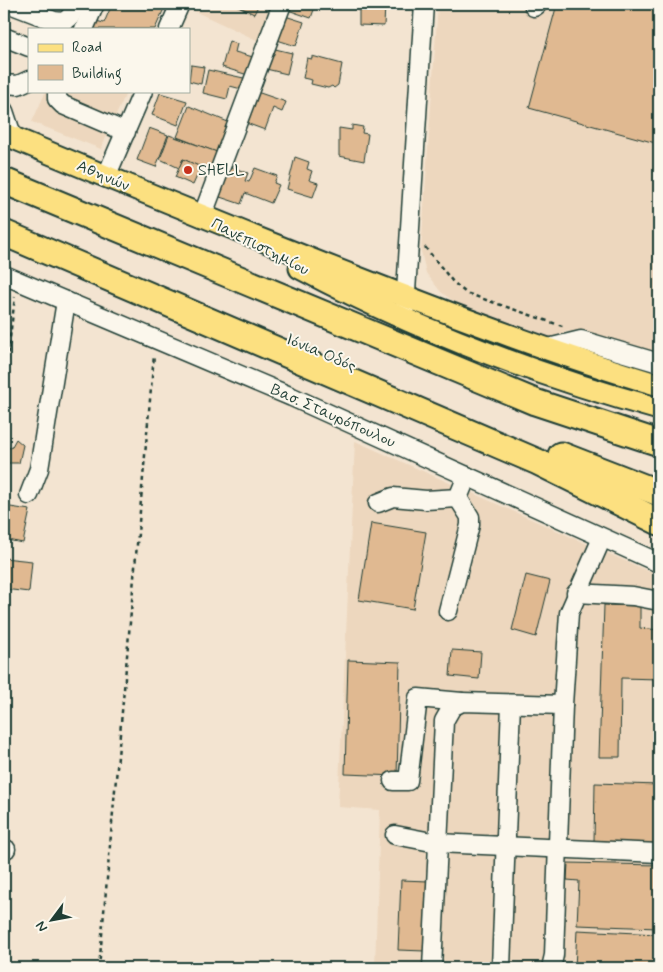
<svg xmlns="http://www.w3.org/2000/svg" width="663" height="972" font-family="Mynerve,sans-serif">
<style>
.built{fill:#edd7be}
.building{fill:#e0b991;stroke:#1f3d34}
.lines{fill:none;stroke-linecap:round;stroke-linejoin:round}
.minor-casing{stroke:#1f3d34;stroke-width:21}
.major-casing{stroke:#1f3d34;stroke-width:25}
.highway-casing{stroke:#1f3d34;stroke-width:29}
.path{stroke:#1f3d34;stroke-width:2.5;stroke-dasharray:4 4;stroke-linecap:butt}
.minor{stroke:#fbf7ec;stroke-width:18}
.major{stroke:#fce080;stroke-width:21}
.highway{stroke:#fce080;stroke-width:25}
.poi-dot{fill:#c8321e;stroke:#fbf7ec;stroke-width:2}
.labels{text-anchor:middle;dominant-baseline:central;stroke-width:4;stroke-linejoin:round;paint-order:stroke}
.poi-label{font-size:16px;fill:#1f3d34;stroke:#fbf7ec;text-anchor:start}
.street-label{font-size:16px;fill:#1f3d34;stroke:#fbf7ec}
</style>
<rect width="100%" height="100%" fill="#f3e4d1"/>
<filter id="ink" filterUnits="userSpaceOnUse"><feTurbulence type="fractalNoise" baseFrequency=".02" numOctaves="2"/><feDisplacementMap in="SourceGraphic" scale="10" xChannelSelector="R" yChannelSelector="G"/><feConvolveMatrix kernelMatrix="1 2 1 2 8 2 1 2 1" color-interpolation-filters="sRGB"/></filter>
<g filter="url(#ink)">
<g class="built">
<path d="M179,4H276L261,42Z"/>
<path d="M438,4H659V358L566,331L551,339L460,306L441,292L426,273L421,251Z"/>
<path d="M46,91H127L101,149L32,122Z"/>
<path d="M355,441L659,576V968H375L380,810L338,807Z"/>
</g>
<g class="building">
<path d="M48,4H70L67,12Z"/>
<path d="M112,4H166L155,29H88L92,20L104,23Z"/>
<path d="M234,4H259L254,14Z"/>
<path d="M290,4H316L311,18L288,10Z"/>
<path d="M359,4H385L384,26L359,25Z"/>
<path d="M557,4H659V144L529,108Z"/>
<path d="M282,15L304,22L296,46L274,39Z"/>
<path d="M229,41L237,44L235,52L253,57L248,75L222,67Z"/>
<path d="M271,48L292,53L287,74L266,69Z"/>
<path d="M312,56L342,64L338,85L334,88L332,86L328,88L311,84L312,80L303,78L307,58L312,59Z"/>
<path d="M191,65L204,67L201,84L189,81Z"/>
<path d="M208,70L248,79L245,90L230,86L227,99L203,93Z"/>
<path d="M257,92L286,102L282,112L273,108L265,130L246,123Z"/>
<path d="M160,93L187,101L178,125L152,115Z"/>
<path d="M189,106L228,122L216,152L177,137Z"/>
<path d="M352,125L363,127L362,133L368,134L364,161L339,156V128L352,130Z"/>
<path d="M149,128L168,135L156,167L137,160Z"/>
<path d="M169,135L220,153L211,172L183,159L179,168L160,159Z"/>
<path d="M295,157L309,162L307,169L312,171L309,180L318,183L313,197L287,189Z"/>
<path d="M183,159L201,167L193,185L175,177Z"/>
<path d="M234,168L248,173L245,181L249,182L255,168L277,176L274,183L279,185L271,203L245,193L241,204L217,196L227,170Z"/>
<path d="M16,439L23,445L19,463H6L4,482V447L11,448Z"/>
<path d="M4,506L30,510L23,543L7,540Z"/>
<path d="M371,523L426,532L413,609L359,600Z"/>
<path d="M4,558L32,561L29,592L4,589Z"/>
<path d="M526,575L550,581L536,637L512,630Z"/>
<path d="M604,605L640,606V628L659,630V679L621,678L620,757H599Z"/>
<path d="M452,650L481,652L479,679L450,676Z"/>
<path d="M348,660L400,662L397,776L345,774Z"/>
<path d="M595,783L659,785V845L594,842Z"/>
<path d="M568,863L659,865L658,928L577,925L579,881L567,880Z"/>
<path d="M401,880L428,881L425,951L398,950Z"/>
<path d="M577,930L657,934L656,968H575Z"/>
</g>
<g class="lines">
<g class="minor-casing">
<g id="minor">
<path d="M10,4L54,21L64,22L70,17L77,4"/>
<path d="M534,7L538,4"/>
<path d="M84,29L95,4"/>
<path d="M169,29L180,4"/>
<path d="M4,37L29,47"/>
<path d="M4,84L18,85L29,80"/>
<path d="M57,91V99L63,105L126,132"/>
<path d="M4,111L13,138"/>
<path d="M106,177L143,91"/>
<path d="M202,217L282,4"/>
<path d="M4,275L292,397L659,563"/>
<path d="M405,308L424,4"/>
<path d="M544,349L581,340L659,363"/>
<path d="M29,495L39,469L66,301"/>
<path d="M378,503L393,497L426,500L458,498"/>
<path d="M576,593L633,596L659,601"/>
<path d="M448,611L470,525V517L458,498L467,476"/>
<path d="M393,781H408L418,698L462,702"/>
<path d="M395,835L437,843L659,853"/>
<path d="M4,849H6"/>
<path d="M432,968L444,721L452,707L462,702L563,705"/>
<path d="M501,968L511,704"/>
<path d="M551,968L554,955L563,705L569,613L602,538"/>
</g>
</g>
<g class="major-casing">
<g id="major">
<path d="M4,134C126,185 248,235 371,283C466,320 561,356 659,385"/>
<path d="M300,268C413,328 535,375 659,409"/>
</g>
</g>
<g class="highway-casing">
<g id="highway">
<path d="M4,181L535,402L659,443"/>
<path d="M4,233L538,462L659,522"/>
<path d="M561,455L659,493"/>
</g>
</g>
<g class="path">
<path d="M425,247L453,282L466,293L565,327"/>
<path d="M4,385L15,297"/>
<path d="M99,968L154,355"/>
</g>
<use href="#minor" class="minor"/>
<use href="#major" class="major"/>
<use href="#highway" class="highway"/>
</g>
</g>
<circle class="poi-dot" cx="188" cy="170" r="5"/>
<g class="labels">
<g class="poi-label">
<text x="198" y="170">SHELL</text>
</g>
<g class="street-label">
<text transform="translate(103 176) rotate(23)">Αθηνών</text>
<text transform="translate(260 247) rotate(27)">Πανεπιστημίου</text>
<text transform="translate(321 353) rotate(23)">Ιόνια Οδός</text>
<text transform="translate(333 416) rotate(24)">Βασ. Σταυρόπουλου</text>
</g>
</g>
<rect width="663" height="972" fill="none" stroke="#fbf7ec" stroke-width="20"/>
<rect x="10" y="10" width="643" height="952" fill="none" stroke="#1f3d34" stroke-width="2" filter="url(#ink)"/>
<rect x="28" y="28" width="162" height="65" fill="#fbf7ec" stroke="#a3ada2"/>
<rect x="38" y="44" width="25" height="8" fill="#fce080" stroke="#a3ada2"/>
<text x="72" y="52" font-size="15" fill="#1f3d34">Road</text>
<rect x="38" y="65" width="25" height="15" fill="#e0b991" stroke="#a3ada2"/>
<text x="72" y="78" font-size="15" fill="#1f3d34">Building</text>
<g transform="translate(52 920) rotate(238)" stroke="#fbf7ec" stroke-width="4" paint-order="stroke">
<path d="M0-4L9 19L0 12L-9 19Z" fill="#1f3d34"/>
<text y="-8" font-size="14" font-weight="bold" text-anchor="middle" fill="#1f3d34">N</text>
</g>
</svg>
